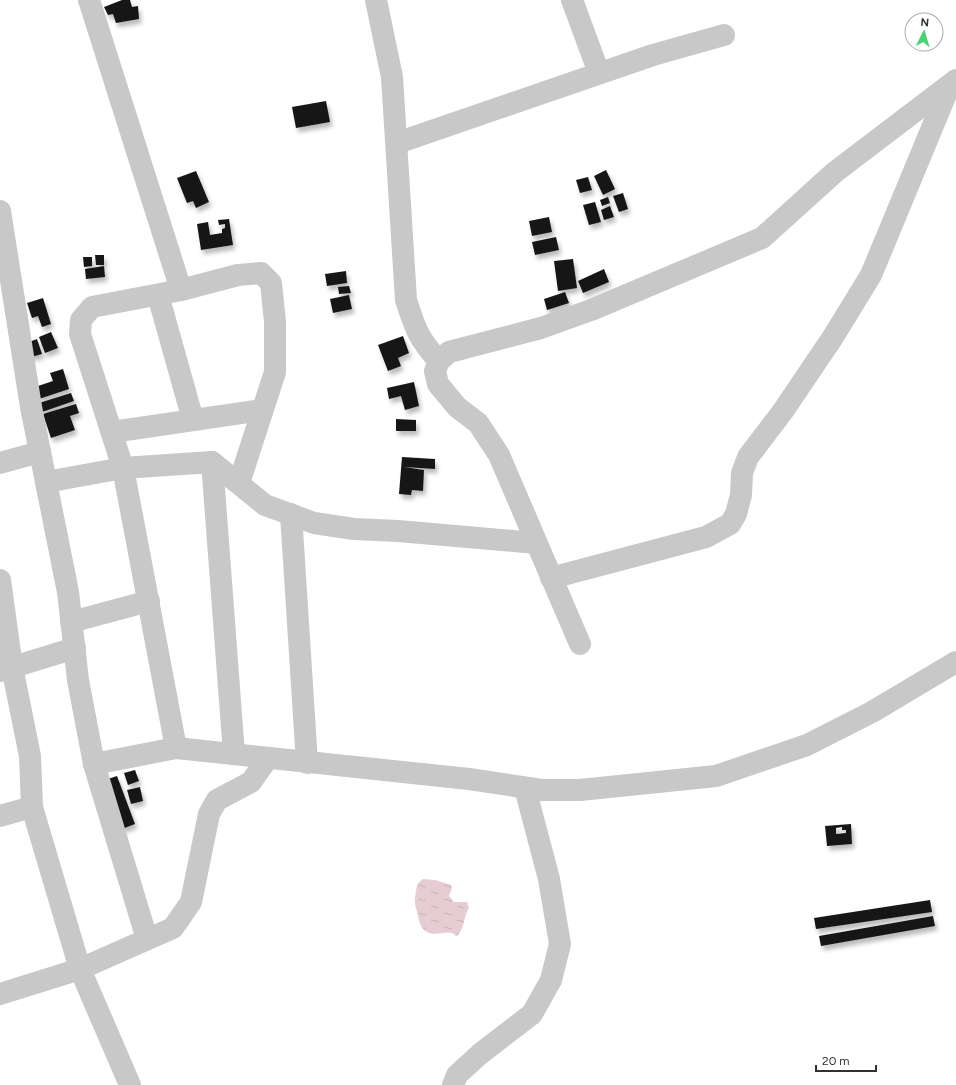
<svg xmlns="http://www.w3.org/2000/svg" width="956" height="1085" font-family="Figtree,sans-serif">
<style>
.water{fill:url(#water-ripples)}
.building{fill:#181818;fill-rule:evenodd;filter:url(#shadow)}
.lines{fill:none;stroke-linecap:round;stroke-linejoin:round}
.minor{stroke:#c8c8c8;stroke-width:22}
</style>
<defs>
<pattern id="water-ripples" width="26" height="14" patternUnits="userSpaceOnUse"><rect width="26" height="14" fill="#e7cdd3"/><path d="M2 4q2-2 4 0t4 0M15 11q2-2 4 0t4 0" fill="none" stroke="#c7b0b6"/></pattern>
<filter id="shadow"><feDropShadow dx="2.5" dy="4.5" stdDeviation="2" flood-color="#0004"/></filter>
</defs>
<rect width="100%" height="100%" fill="#fff"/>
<path class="water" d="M423,879L435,880L451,885L452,888L449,896L454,902H467L469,908C463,917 465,930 456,937C450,923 424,949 418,916C417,910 414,904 415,897C417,889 415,884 423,879Z"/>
<g class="building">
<path d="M122,0H130L132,7L138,6L139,19L116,23L113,14L108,15L104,7Z"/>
<path d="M326,101L330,122L296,128L292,107Z"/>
<path d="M606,170L615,189L603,195L594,176Z"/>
<path d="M196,171L209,202L196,208L193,201L187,203L177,178Z"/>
<path d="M588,177L592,190L580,193L576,180Z"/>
<path d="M623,193L628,209L619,212L613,196Z"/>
<path d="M608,197L610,203L602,206L600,200Z"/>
<path d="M595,202L601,222L589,225L583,205Z"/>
<path d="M610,206L614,217L604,220L601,210Z"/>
<path d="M549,217L552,232L532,236L529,221Z"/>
<path d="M229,219L233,245L201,250L197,224L208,222L210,235L222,233V229L225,228V224L219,225L218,220Z"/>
<path d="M556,237L559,250L535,255L532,242Z"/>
<path d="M95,255H104V265H96Z"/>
<path d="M83,257H92V266L84,267Z"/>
<path d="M573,259L577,288L558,291L554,261Z"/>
<path d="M104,266L105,277L86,279L85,269Z"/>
<path d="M604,269L609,282L583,293L578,281Z"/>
<path d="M346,271L347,283L327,286L325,274Z"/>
<path d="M349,286L351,293L339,294L338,287Z"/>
<path d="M565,292L569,303L547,310L544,299Z"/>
<path d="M349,295L352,309L333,313L330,299Z"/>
<path d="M43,298L51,324L42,327L38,316L32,318L27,303Z"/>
<path d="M51,332L58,348L45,353L39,337Z"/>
<path d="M403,336L409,353L398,358L401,366L388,371L378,345Z"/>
<path d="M37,339L42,354L31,357L26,343Z"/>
<path d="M63,369L69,389L39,399L35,387L53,381L50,373Z"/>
<path d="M414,382L419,406L405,410L401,396L389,399L387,388Z"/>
<path d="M71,393L74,401L42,412L39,403Z"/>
<path d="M76,404L79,413L70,416L75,430L51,438L43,414Z"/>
<path d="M396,419L416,420V431H396Z"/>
<path d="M402,457L435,459V469L404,467L424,470L423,491L412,490L411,495L399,494Z"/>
<path d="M135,770L139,781L128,785L124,773Z"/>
<path d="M117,776L135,824L122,829L105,780Z"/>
<path d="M140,787L143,801L131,804L127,790Z"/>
<path d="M851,824L852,844L827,846L825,826ZM842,827V830H846V833L836,834V828Z"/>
<path d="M930,900L932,912L816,929L814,918Z"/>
<path d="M933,916L935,926L821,946L819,936Z"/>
</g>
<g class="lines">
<g class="minor">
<path d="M89,0L181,290"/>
<path d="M376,0L392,77L406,300C415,328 419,340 439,361"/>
<path d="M572,0L599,73"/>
<path d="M397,143L653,55L724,35"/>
<path d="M0,211L31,407L68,592L78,680L94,764L147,939"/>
<path d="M158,295L193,420"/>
<path d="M112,432L262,410"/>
<path d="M212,462L234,754"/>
<path d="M0,463L40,452"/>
<path d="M46,482L123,468L212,462L265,505L314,523L354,529L398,531L536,543"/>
<path d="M291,514L307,763"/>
<path d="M551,578L706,537L730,524L736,514L741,495L742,473L748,457L783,411L833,337L871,275L949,87"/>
<path d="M0,580L12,667L30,756L32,807L80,969L130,1085"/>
<path d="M71,622L149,601"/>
<path d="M580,644L499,455L478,423L457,407L438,384L435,371L439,361L449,352L541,328L591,310L762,238L835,172L956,80"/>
<path d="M0,671L75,648"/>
<path d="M176,748L123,468L80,334L81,320L92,307L181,290L238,275L261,273L271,283L275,322V372L239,483"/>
<path d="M94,764L176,748L469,779L542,790H580L716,776L807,745L872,712L956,662"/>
<path d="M0,816L32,807"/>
<path d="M0,994L80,969L173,928L191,902L209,814L217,800L251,782L268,758"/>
<path d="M453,1085L457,1075L480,1054L532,1014L551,980L560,944L549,879L525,788"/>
</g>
</g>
<g transform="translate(924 32) rotate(5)"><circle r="19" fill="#ffffff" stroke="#adadad"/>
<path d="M0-3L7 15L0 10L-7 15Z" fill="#4ad272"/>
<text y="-6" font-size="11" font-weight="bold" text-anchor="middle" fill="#313131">N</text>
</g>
<path d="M816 1065v6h60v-6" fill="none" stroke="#313131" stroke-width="2"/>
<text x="822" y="1065" font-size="12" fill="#313131" stroke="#ffffff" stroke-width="3" paint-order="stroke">20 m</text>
</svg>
